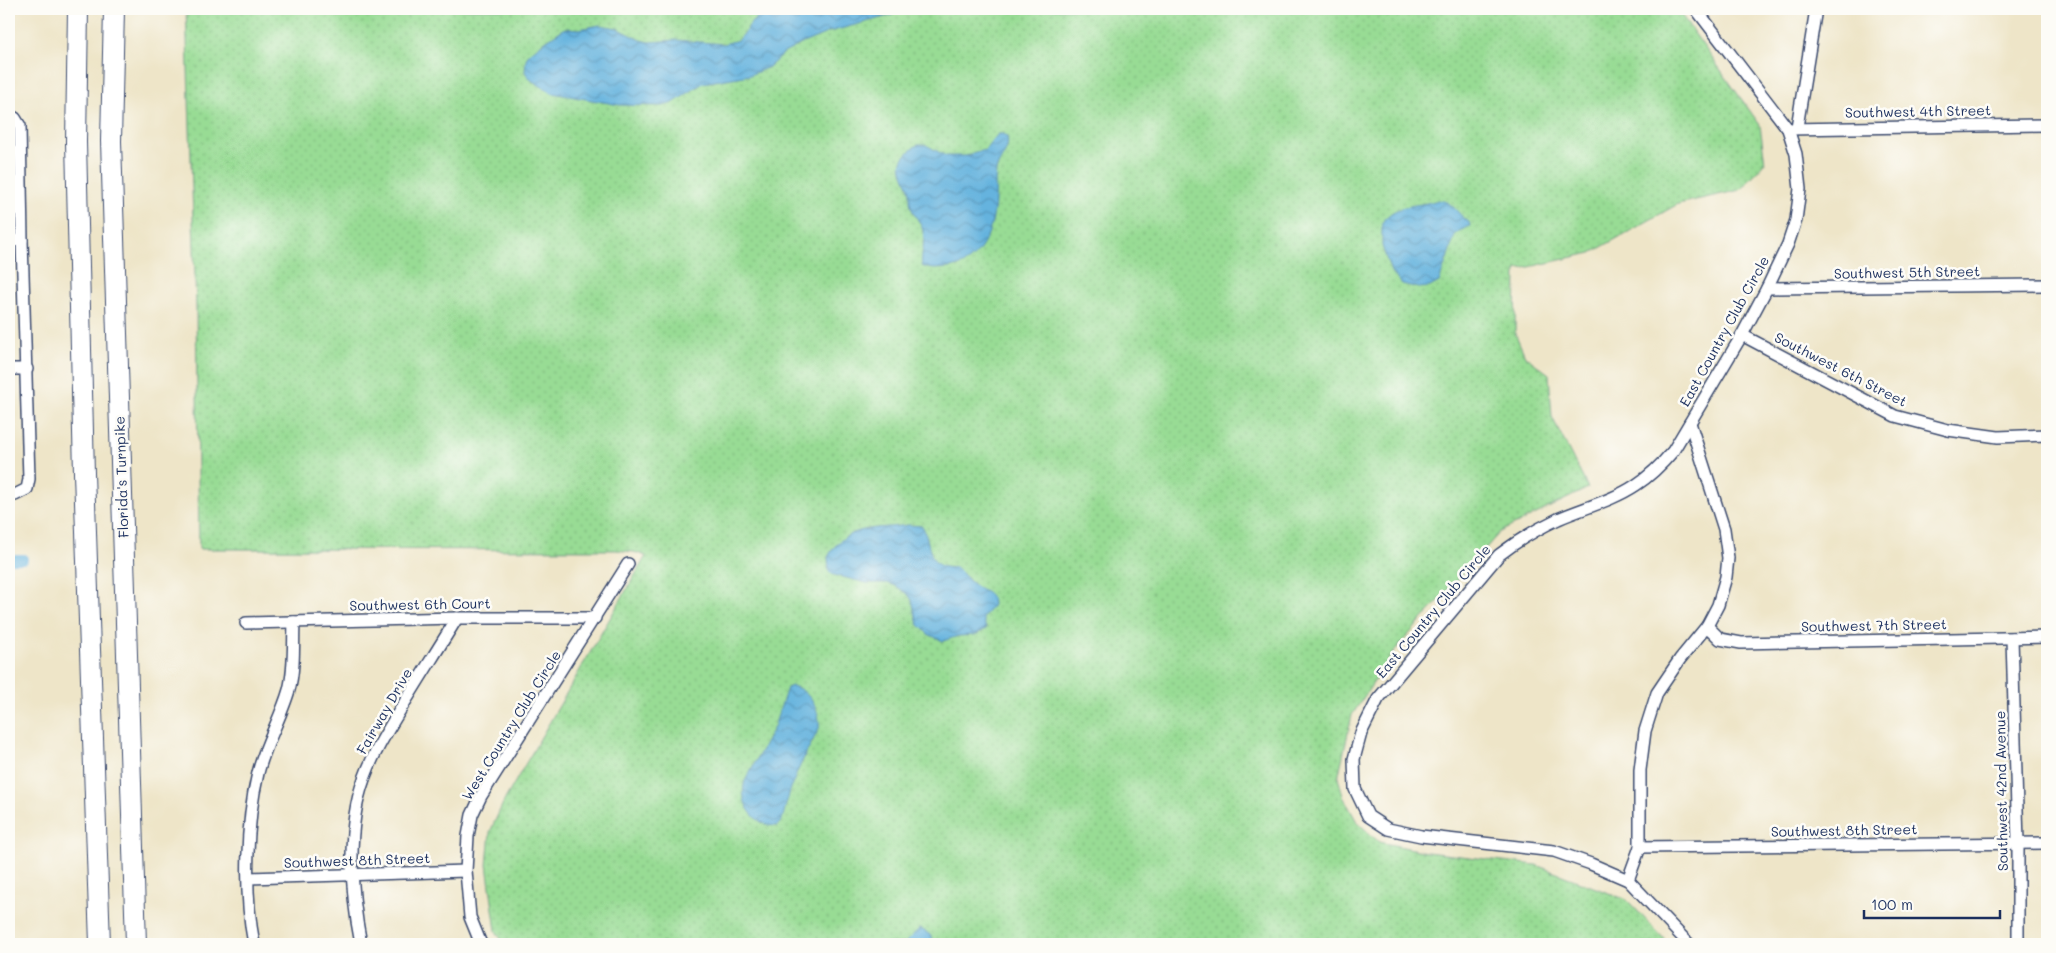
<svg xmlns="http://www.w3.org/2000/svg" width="2056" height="953" font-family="Mali,sans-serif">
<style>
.grass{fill:url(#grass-dots);stroke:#5a8679}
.water{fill:url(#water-waves);stroke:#40719e}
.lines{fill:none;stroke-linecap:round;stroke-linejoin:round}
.canal{stroke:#65b3de;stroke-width:10}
.street-casing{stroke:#3b4a6e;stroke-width:14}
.highway-casing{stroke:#3b4a6e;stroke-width:22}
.street{stroke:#fff;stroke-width:11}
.highway{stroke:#fff;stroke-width:20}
.labels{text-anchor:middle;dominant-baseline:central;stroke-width:5;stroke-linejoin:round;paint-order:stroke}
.street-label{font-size:14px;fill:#1b2f5e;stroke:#fdfcf7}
</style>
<defs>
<pattern id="grass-dots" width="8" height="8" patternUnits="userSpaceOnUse" patternTransform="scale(1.25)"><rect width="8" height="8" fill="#98dc94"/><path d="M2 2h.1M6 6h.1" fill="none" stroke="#82bd82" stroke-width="1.8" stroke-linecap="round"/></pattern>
<pattern id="water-waves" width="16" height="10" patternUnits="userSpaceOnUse" patternTransform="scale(1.25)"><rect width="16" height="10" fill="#65b3de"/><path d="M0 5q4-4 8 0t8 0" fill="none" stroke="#5292b7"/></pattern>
</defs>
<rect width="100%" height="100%" fill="#fdfcf7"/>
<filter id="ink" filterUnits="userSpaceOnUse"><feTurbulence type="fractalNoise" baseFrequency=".02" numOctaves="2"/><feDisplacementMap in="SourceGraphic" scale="10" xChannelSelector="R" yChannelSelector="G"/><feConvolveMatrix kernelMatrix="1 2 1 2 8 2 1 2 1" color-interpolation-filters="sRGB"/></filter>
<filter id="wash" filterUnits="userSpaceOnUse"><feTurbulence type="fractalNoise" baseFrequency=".0096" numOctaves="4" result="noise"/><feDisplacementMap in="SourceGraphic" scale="20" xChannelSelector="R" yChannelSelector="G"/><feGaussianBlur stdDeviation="1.12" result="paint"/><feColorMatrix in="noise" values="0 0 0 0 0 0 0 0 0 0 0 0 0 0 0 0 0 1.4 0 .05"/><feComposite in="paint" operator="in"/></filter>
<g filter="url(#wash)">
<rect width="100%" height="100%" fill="#eee5c8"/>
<path class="grass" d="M186,9H1677L1760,125L1765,163L1740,190L1678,204L1591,253L1516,270L1515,333L1525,356L1549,374L1552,417L1588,488L1500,532L1395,650L1352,715L1338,778L1344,798L1357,822L1379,842L1427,852L1536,865L1627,900L1669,944H504L496,931L487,865L490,832L504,801L646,556L634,552L616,550L199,549L196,308Z"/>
<g class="water">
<path d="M767,9H904L892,15L829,32L803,43L784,53L769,67L750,75L703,83L673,103L663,106L620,105L552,93L531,80L525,72L526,59L529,54L538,46L565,28L579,29L600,25L617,28L641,40L650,42L676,40L724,44L738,40L743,35L751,23Z"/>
<path d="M998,134H1003L1007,137C1011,151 998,159 996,172C994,181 996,190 995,199C994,228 982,265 948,268C938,269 931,270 922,266C920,254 926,244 923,231C921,222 914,216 911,207C909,201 911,194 909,188C900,166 895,162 917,145H926L946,156H966L985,150Z"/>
<path d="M1438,200C1454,201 1457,215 1469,222L1470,226L1459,231L1455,235L1439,282L1430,287L1419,288L1402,284L1391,272L1382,246V223C1394,203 1418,207 1438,200Z"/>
<path d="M908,525L922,526C930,536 927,565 945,567C949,568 953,567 957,568C962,573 967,578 972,583C980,592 993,590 993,605L983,618L986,629L975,635L958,636L943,641L928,634L918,624L912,600L908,594L896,586L888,583H867L834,575L829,572L828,557C846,523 876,530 908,525Z"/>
<path d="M792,686C810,690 821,712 819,729C806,753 794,775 787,801C784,810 784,820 777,826C754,826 738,802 745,781L774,727L787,688Z"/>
<path d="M921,929L929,934L937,944H904L918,930Z"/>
</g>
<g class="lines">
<path class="canal" d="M9,559H23"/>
</g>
</g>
<g filter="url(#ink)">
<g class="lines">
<g class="street-casing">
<g id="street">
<path d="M9,116L15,118L20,126L22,240L29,479L27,489L15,495H9"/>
<path d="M1797,127L1816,9"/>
<path d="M1788,129L2047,125"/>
<path d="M9,241L22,240"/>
<path d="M1767,288L2047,285"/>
<path d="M1742,335L1895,416L1948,430L1998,437L2047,435"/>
<path d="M9,369H27"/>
<path d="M246,623L457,618H595"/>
<path d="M1707,626L1720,639L1741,643L2047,637"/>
<path d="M2012,638L2018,843V944"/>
<path d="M1640,847L2047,843"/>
<path d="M249,878L466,871"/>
<path d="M1628,880L1640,847V770L1645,731L1657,693L1680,659L1707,626L1718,605L1726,577L1728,558L1724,529L1690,423"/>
<path d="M254,944C244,893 246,823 258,773C265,744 281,718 289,690C295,668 293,644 294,622"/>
<path d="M361,944C351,894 346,828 364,779C374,751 390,727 405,702C422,674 440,646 457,618"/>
<path d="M481,944L470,917L466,871L468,836L472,815L481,796L628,564"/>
<path d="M1689,944L1628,880L1591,864L1554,851L1421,836L1388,829L1368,816L1355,789L1354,759L1361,733L1378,699L1499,555C1517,541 1537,529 1558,519C1583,508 1612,501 1636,485C1650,476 1662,464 1673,451L1742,335L1767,288L1788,244L1796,220L1800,189L1796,154L1788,129L1696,9"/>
</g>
</g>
<g class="highway-casing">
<g id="highway">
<path d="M78,9L76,142L84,473L100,944"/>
<path d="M114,9L111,141L136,944"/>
</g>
</g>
<use href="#street" class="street"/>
<use href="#highway" class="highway"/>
</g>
</g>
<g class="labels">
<g class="street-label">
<text transform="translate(1918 111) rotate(-1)">Southwest 4th Street</text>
<text transform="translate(1907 272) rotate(-1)">Southwest 5th Street</text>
<text transform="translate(1724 331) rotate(-61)">East Country Club Circle</text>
<text transform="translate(1841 369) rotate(27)">Southwest 6th Street</text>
<text transform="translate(121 477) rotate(-92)">Florida's Turnpike</text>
<text transform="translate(420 604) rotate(-1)">Southwest 6th Court</text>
<text transform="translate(1433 611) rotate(-50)">East Country Club Circle</text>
<text transform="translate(1874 625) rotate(-1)">Southwest 7th Street</text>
<text transform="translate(384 711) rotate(-60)">Fairway Drive</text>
<text transform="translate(511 725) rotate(-58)">West Country Club Circle</text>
<text transform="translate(2001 791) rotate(-91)">Southwest 42nd Avenue</text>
<text transform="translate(1844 830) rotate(-1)">Southwest 8th Street</text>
<text transform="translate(357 860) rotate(-2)">Southwest 8th Street</text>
</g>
</g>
<rect width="2056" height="953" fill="none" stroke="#fdfcf7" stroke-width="30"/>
<path d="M1864 910v8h136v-8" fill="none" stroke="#1b2f5e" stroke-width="2.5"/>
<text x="1871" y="910" font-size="15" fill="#1b2f5e" stroke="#fdfcf7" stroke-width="4" paint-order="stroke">100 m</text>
</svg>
